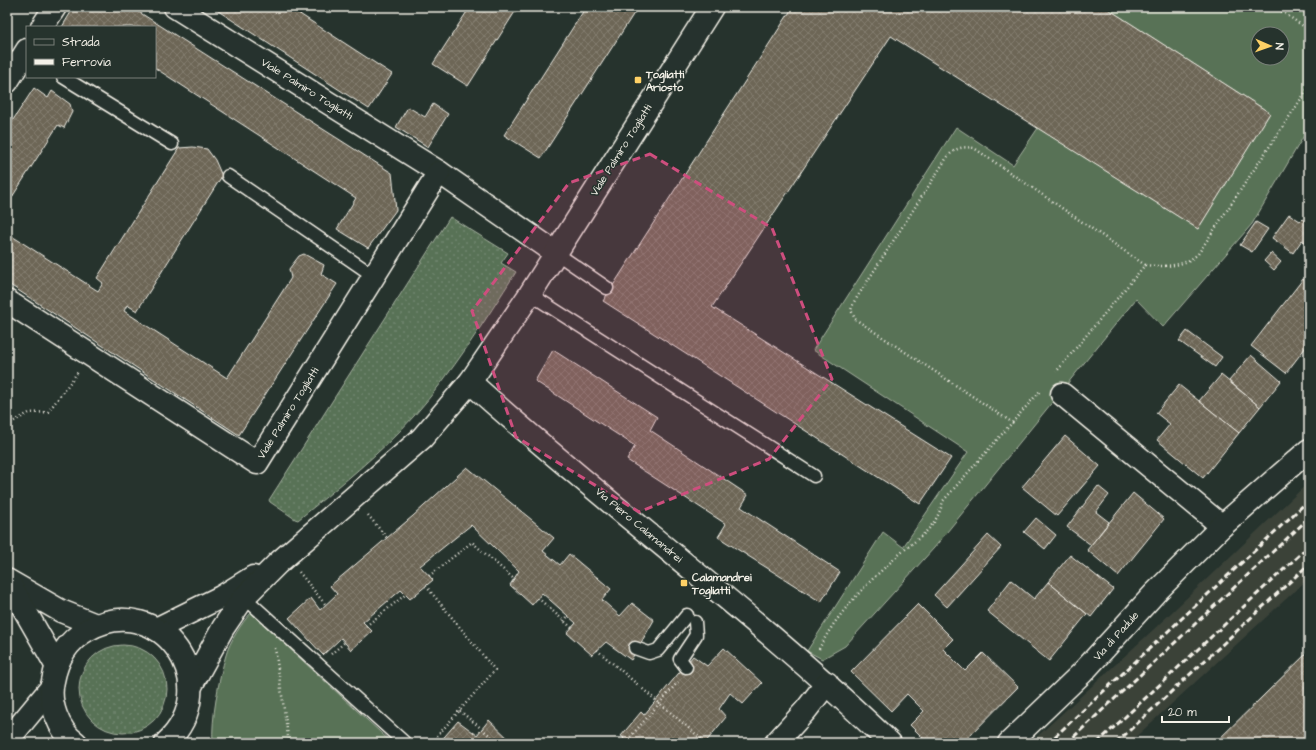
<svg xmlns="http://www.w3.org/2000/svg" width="1316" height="750" font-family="'Architects Daughter',sans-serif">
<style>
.built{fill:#3b4239}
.grass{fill:url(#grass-dots);stroke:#a6b2a0}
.garden{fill:#597257;stroke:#a6b2a0;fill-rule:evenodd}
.building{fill:url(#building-cross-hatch);stroke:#f4f1e8}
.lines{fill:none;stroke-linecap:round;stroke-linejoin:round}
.lane-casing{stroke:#f4f1e8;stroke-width:15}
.street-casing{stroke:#f4f1e8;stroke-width:25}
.secondary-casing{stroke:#f4f1e8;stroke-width:25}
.path{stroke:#f4f1e8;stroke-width:2.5;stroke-dasharray:1 3;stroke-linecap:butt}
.lane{stroke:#26332d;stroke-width:12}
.street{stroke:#26332d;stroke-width:22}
.secondary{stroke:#26332d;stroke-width:22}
.rail{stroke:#f4f1e8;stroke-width:3;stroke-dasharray:6 3;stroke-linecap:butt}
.marked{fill:#ce4e7e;fill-opacity:0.2;stroke:#ce4e7e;stroke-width:3;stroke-dasharray:8 5;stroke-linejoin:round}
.poi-dot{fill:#ffd166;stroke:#26332d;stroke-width:1.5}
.labels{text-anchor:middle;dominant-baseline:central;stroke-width:3;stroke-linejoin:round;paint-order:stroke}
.poi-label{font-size:11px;font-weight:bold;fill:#f4f1e8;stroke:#26332d;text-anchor:start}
.street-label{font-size:11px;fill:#f4f1e8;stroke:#26332d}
</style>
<defs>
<pattern id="grass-dots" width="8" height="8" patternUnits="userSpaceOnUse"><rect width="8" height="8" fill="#597257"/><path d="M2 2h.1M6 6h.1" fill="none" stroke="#71876f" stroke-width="1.8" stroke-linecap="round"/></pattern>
<pattern id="building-cross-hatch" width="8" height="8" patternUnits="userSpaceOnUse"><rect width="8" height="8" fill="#6d6656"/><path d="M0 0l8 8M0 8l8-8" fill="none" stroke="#827c6e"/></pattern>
</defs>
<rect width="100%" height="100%" fill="#26332d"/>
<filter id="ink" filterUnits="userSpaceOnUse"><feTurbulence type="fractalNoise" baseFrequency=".025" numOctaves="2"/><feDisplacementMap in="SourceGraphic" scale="8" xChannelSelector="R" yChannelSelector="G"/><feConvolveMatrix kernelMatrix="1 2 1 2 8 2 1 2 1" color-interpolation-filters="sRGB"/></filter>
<g filter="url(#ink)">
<path class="built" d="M1309,482V578L1129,743H1030L1153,630Z"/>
<g class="grass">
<path d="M450,217L508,253L501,263L516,272C484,322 453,372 414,416C381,453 337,488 298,520L295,519L270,502L269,500Z"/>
<circle cx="123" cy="689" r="44"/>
</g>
<g class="garden">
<path d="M1105,7H1309V127L1252,224L1163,327L1136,299L934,548L845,646L822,659L807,651L883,532L903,547L968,452L813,350L956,127L1013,165L1038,128L1198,229L1270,113ZM1258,34H1282V58H1258Z"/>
<path d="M251,613L392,743H213C211,720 219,678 226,655C229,643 242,622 251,613Z"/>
</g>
<g class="building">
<path d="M74,7H131L392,173L396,210L368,248L337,229L356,198L155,68V27H62Z"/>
<path d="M212,7H289L392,74L369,109Z"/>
<path d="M470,7H518L468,86L433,64Z"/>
<path d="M586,7H638L541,158L504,135Z"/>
<path d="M793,7H1105L1270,113L1198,229L891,36L712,307L951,458L920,504L603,301Z"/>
<path d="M34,88L48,98L52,91L70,104L72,112L64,128L58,125L7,205V129Z"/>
<path d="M433,104L448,114L428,147L396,127L408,107L425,117Z"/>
<path d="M193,147L207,149L215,160L222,176L137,311L127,305L124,311L227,378L291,278L289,269L299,256L304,254L324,265L321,274L337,284L239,435L7,283V233L98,291L103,283L97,278L179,148Z"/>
<path d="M1289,214L1300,221L1302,219L1309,224V245L1302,240L1293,253L1272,238Z"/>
<path d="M1256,222L1268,229L1252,252L1240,245Z"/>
<path d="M1271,253L1281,262L1274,270L1264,261Z"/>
<path d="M1303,279L1309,284V343L1286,373L1251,346Z"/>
<path d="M1187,331L1222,357L1215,367L1179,341Z"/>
<path d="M553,350L657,417L650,430L748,495L741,507L840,572L821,602L718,537L726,524L627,460L635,446L535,381Z"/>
<path d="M1251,355L1281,381L1260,407L1229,381Z"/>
<path d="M1221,375L1260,407L1239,433L1199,401Z"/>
<path d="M1179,385L1239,433L1203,478L1157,440L1170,424L1156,413Z"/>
<path d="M1065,436L1100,466L1057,516L1022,487Z"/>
<path d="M467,467L554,538L543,551L560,565L569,554L611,589L602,600L620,616L632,603L654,620L631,660L606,642L592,655L567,633L576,623L542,593L532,605L510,585L519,571L471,525L420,566L433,580L410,599L401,590L363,622L372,631L351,650L341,638L323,655L289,618L311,598L320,610L337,594L330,586L413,516Z"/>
<path d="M1098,486L1109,495L1096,512L1109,522L1091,545L1067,527Z"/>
<path d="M1133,493L1164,519L1118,576L1087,550Z"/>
<path d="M1036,518L1056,535L1045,549L1024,532Z"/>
<path d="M988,535L1001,547L947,607L934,595Z"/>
<path d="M1070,555L1113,589L1091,617L1048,582Z"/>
<path d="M1011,580L1034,599L1048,582L1087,614L1049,661L987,611Z"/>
<path d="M918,604L953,639L943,649L965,671L983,653L1018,687L963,743H928L910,725L924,711L907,694L891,711L851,672Z"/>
<path d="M724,648L762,683L743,704L730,693L719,709L726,717L705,743H620L624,738L621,736L641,712L644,715L693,656L707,666Z"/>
<path d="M1309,651V743H1215Z"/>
<path d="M489,720L513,743H439L458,721L477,735Z"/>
</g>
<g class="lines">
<g class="lane-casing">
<g id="lane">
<path d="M63,77L172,144"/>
<path d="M228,176L374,276"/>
<path d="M556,253L607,288"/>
<path d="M530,294L814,476"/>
<path d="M244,597L405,743"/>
<path d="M635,648L649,653L658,650L687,615"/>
<path d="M686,667L680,659L696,635L695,622"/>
</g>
</g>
<g class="street-casing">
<g id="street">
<path d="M175,7L439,172L556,253"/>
<path d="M42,27L55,7"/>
<path d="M7,82L27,50"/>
<path d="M7,301L257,463L439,172"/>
<path d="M470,382C607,506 757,615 890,743"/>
<path d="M1062,394L1222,526"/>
<path d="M7,580L61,611L96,625"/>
<path d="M8,581L56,665"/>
<path d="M776,743L806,710L827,683"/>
<path d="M1009,743L1082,673L1155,593L1222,526L1309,450"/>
</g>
</g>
<g class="secondary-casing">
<g id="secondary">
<path d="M156,629L221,597L253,577"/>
<path d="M191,686L223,628L244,597L278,563L422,438L470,382L530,294L712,7"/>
<path d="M7,741L51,688"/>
<path d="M76,743C58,730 48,702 53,681C57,659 67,641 87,630C160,588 228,685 166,743"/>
</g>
</g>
<g class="path">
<path d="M1275,7L1309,30"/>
<path d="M1145,265C1165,267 1183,267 1198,254L1309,87"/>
<path d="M1013,423L855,319L851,310L854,302L946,159C954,148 962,146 974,148L1145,265L1056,372"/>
<path d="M7,425L29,413L48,412L78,372"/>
<path d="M368,515L387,538"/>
<path d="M299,572L325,604"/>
<path d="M429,576L472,542L514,579"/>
<path d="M597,578L599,575"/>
<path d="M426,586L495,670L431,743"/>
<path d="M538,598L572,628"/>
<path d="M564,621L568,616"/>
<path d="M366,626L405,595"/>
<path d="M275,648L289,743"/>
<path d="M819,649C837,612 871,579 902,552C922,535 936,528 943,501L1040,391"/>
<path d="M597,650L705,742"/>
<path d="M331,654L344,643"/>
<path d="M460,711L499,743"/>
<path d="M364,743L375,741"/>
<path d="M625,743L678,682"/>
</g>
<use href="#lane" class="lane"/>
<use href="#street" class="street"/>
<use href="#secondary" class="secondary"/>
<g class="rail">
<path d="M1048,743L1309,500"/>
<path d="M1067,743L1309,518"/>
<path d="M1097,743L1309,546"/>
<path d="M1116,743L1309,564"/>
</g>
</g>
</g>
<path class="marked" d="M650,154L772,228L832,379L769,459L639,512L516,437L472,311L569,183Z"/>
<g class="poi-dot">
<rect x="634" y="76" width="8" height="8" rx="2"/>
<rect x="680" y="579" width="8" height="8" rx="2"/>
</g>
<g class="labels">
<g class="poi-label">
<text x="646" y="74">Togliatti<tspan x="646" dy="13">Ariosto</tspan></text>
<text x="692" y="577">Calamandrei<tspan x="692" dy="13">Togliatti</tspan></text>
</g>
<g class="street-label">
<text transform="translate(307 89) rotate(32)">Viale Palmiro Togliatti</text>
<text transform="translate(621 150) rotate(-58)">Viale Palmiro Togliatti</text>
<text transform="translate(288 413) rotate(-58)">Viale Palmiro Togliatti</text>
<text transform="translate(639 525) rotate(40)">Via Piero Calamandrei</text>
<text transform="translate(1116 636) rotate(-48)">Via di Padule</text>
</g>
</g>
<rect width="1316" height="750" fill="none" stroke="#26332d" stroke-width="24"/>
<rect x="12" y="12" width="1292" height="726" fill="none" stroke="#f4f1e8" stroke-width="1.5" filter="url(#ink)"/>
<rect x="26" y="26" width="130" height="52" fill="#26332d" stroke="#787f78"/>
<rect x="34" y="39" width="20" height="6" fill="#26332d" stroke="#787f78"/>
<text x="62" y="46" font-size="12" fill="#f4f1e8">Strada</text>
<rect x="34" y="59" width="20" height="6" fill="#f4f1e8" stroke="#787f78"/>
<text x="62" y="66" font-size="12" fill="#f4f1e8">Ferrovia</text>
<g transform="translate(1270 46) rotate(92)"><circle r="19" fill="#26332d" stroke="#787f78"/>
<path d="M0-3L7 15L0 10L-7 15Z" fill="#ffd166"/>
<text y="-6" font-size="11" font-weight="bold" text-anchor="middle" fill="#f4f1e8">N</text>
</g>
<path d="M1162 716v6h67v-6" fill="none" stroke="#f4f1e8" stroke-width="2"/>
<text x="1168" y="716" font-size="12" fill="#f4f1e8" stroke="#26332d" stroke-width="3" paint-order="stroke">20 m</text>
</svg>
